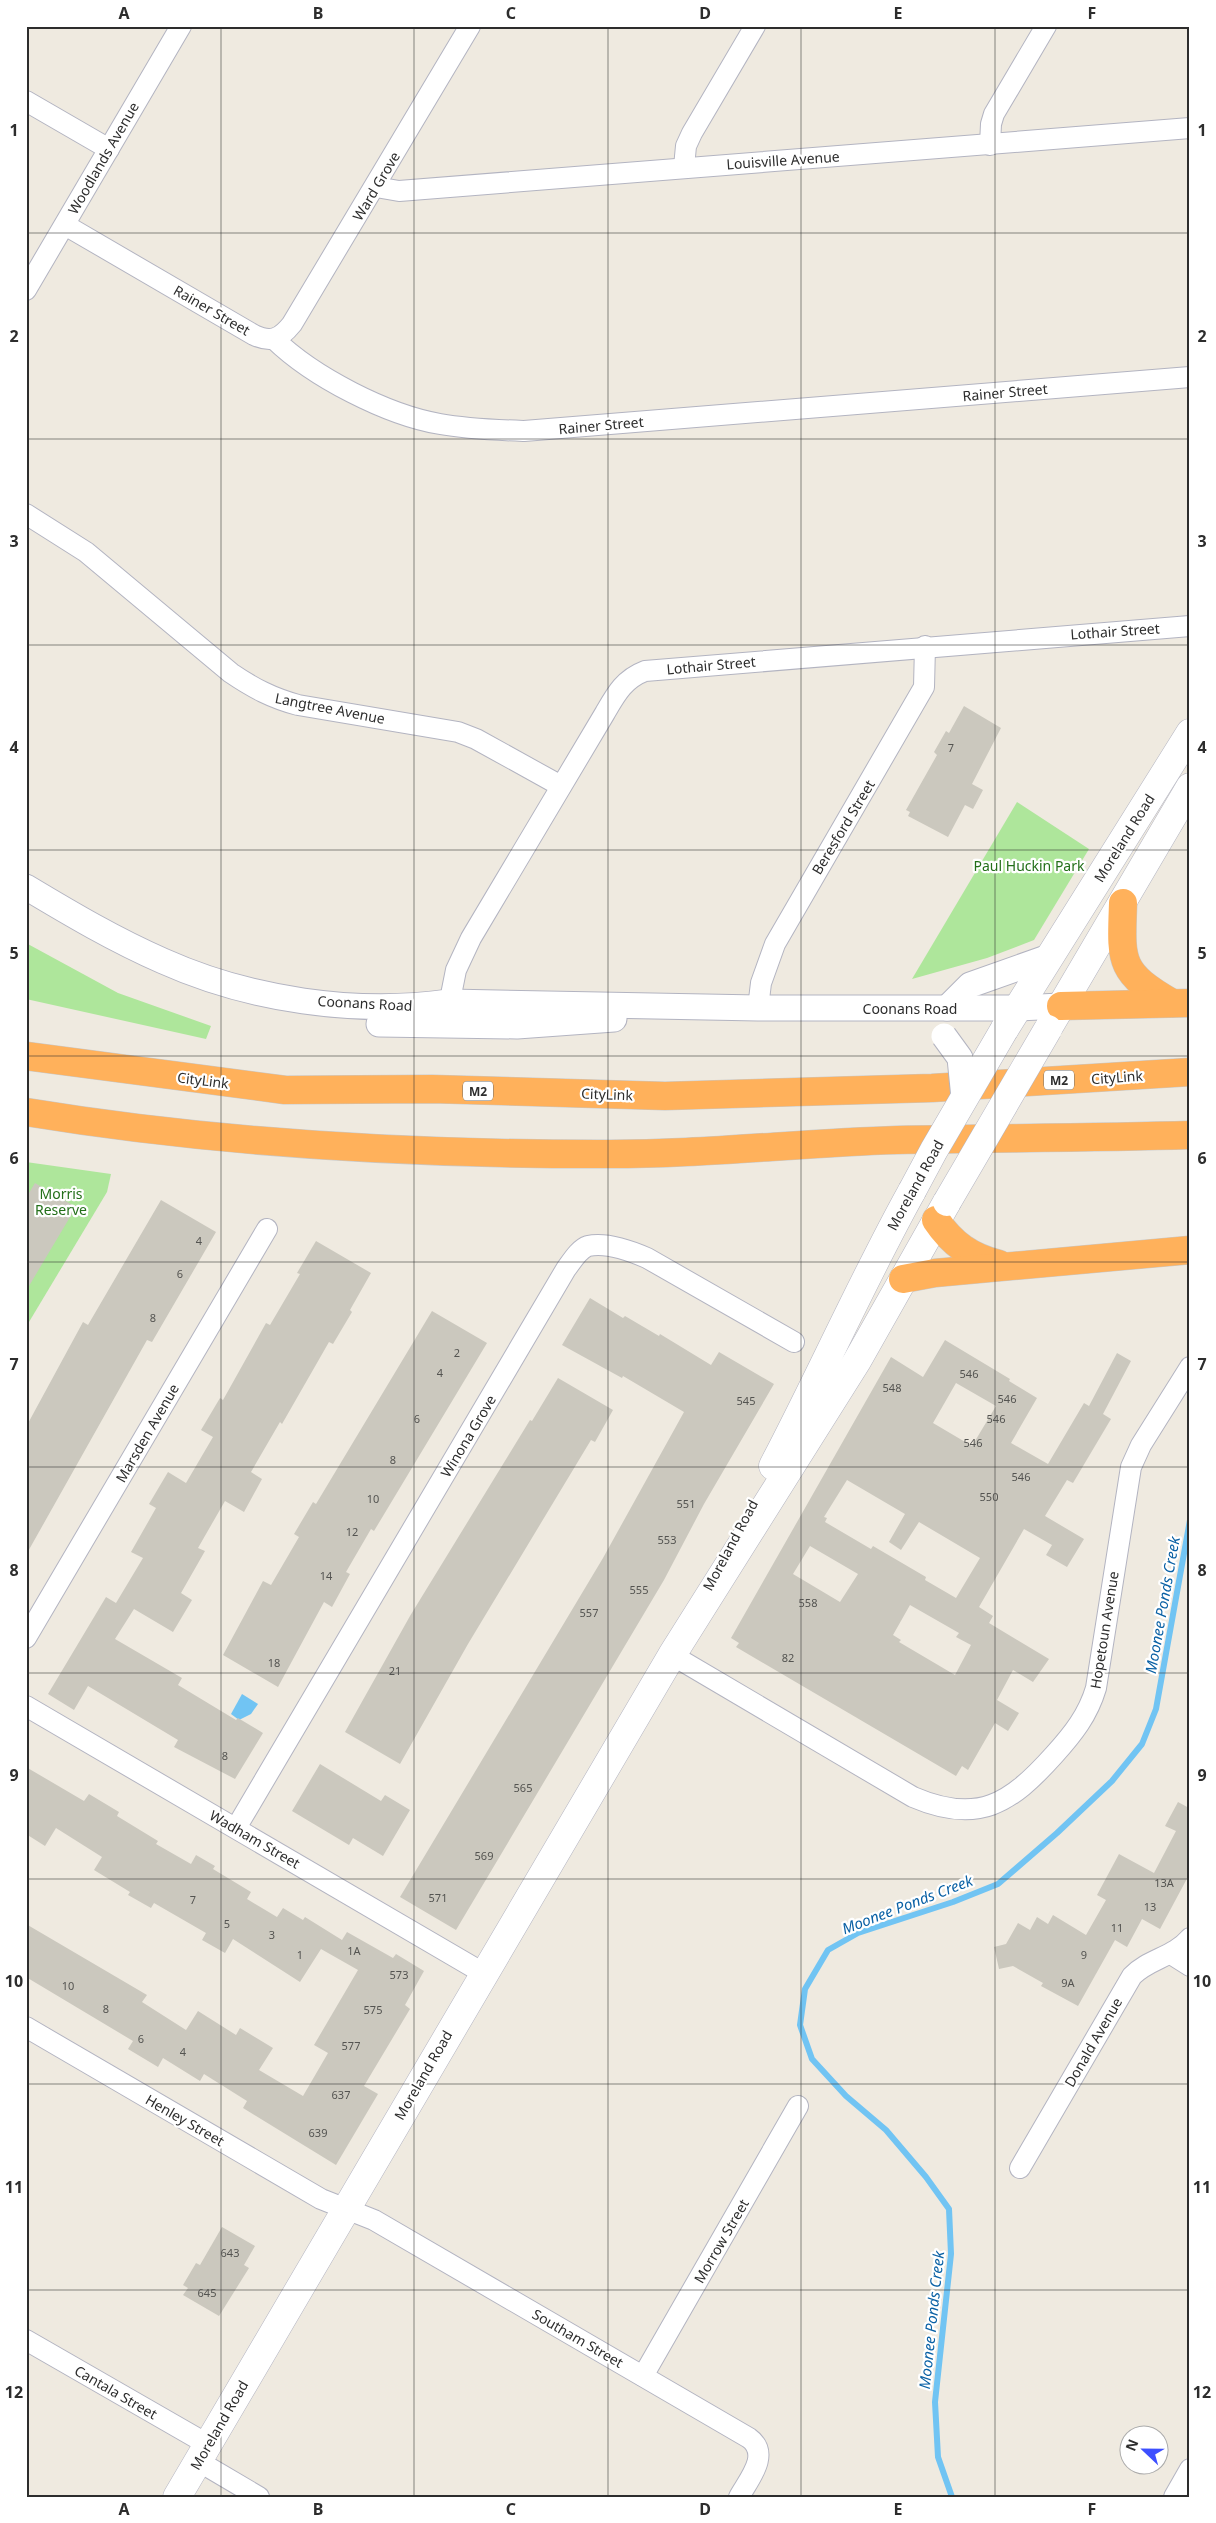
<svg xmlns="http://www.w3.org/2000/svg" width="1216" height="2523" font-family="'Noto Sans',sans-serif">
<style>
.green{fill:#aee69b}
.water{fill:#71c4f3}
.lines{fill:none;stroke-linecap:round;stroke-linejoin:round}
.stream{stroke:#71c4f3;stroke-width:6}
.building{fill:#cbc8be;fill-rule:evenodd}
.minor-casing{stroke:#b3b4c1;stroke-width:22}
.tertiary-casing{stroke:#b3b4c1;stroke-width:27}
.secondary-casing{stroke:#b3b4c1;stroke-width:29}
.motorway-casing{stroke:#c8c8c8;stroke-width:29}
.minor{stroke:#fff;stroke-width:20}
.tertiary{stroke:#fff;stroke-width:25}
.secondary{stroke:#fff;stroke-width:28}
.motorway{stroke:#ffb15b;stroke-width:28}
.tertiary-bridge-casing{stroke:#b3b4c1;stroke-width:27;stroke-linecap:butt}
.secondary-bridge-casing{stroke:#b3b4c1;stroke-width:29;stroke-linecap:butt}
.tertiary-bridge{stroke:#fff;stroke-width:25}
.secondary-bridge{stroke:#fff;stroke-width:28}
.grid{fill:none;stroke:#2d2d2d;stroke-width:1;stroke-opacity:0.55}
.labels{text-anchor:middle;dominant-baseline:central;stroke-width:4.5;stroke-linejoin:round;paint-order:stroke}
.number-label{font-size:11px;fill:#545451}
.shield{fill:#fff;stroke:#6c6c6c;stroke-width:1}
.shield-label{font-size:12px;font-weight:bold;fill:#2d2d2d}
.street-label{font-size:14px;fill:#2d2d2d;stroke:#fff}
.park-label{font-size:14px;fill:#236f19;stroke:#fff}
.water-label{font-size:15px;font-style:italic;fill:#0a61a5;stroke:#fff}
.neatline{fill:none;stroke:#2d2d2d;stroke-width:2}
.grid-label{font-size:16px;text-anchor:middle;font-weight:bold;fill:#2d2d2d}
</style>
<rect width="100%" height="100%" fill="#efeae0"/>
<g class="green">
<path d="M1017,802L1089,849L1034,940L987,958L912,979Z"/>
<path d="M26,943L118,993L211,1026L206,1039L26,999Z"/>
<path d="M26,1162L111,1174L107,1192L26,1327Z"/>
</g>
<path class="water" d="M242,1694L258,1704L251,1714L239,1720L231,1714Z"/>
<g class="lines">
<path class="stream" d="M952,2497L938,2457L935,2402L951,2254L949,2209L926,2177L886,2130L846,2096L812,2059L800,2025L805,1989L828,1950L858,1933L953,1902L998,1884L1057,1833L1112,1781L1142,1744L1156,1709L1190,1520"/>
</g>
<g class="building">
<path d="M964,706L1001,728L972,784L983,790L973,809L965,805L948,837L908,816L910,812L906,810L937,755L934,752L946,731L949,733Z"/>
<path d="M35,1183L76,1207L26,1291V1198Z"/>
<path d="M161,1200L216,1232L152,1342L147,1340L26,1555V1427L83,1322L88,1325Z"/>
<path d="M316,1241L371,1273L350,1310L352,1312L333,1344L329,1342L282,1424L280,1422L251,1472L262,1479L244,1512L225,1501L198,1548L205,1551L181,1593L192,1600L173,1632L134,1609L115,1639L182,1678L178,1685L236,1720L238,1718L263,1733L235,1779L174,1747L178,1740L88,1686L74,1710L48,1694L106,1597L116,1603L143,1558L131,1552L156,1508L149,1504L168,1472L186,1483L213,1437L201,1430L220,1398L223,1400L266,1323L270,1325L300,1274L297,1273Z"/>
<path d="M590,1298L623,1318L625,1316L659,1336L660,1334L711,1365L719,1352L774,1384L704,1504L664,1580L456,1930L400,1897L603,1558L684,1412L623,1376L622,1378L562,1345Z"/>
<path d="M432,1311L487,1343L374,1531L371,1529L346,1572L350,1574L332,1607L324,1602L278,1687L223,1655L263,1581L271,1585L299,1537L294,1534L313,1502L316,1504Z"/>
<path d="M945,1340L1010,1379L1009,1381L1037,1398L1011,1443L1048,1464L1084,1403L1089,1406L1117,1353L1131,1361L1103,1414L1111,1419L1073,1483L1067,1480L1045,1516L1084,1539L1067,1567L1046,1555L1052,1545L1024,1529L979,1607L993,1616L989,1623L1049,1659L1033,1682L1013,1670L997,1700L1019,1713L1008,1731L995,1723L968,1770L962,1766L956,1776L736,1647L739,1643L731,1638L891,1357L923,1377ZM956,1383L996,1406L972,1446L933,1423ZM847,1480L905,1514L889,1542L901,1550L919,1522L980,1558L956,1598L925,1580L926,1577L873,1546L871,1549L825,1522L827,1518L824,1517ZM810,1546L858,1574L840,1602L793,1574ZM910,1605L959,1633L956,1637L971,1645L955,1675L899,1642L901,1640L893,1635Z"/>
<path d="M558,1378L613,1410L595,1442L591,1440L468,1644L400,1764L345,1732L410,1616L530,1420L532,1421Z"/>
<path d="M320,1764L381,1801L385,1795L410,1810L383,1856L353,1838L349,1845L292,1811Z"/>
<path d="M26,1767L84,1801L89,1794L119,1812L117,1816L158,1841L156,1844L191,1864L196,1855L215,1866L213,1869L251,1892L247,1899L277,1917L283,1908L303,1920L305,1917L342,1940L347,1932L393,1958L396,1954L424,1971L405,2005L410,2009L364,2086L378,2094L336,2165L243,2108L247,2101L204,2074L200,2081L163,2058L158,2067L128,2049L133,2041L26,1977V1924L147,1995L142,2002L186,2030L198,2011L236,2035L240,2028L273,2048L259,2070L303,2096L328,2053L314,2045L358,1970L321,1949L300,1982L233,1939L225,1953L202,1940L206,1933L154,1903L151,1908L128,1895L130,1892L94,1870L102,1857L56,1828L45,1846L26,1834Z"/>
<path d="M1178,1802L1189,1808L1190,1806V1873L1160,1929L1142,1919L1127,1947L1115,1940L1078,2006L1041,1986L1043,1983L1013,1966L999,1969L994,1947L1006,1944L1018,1923L1030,1930L1037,1917L1048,1924L1053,1915L1086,1935L1106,1900L1097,1895L1119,1854L1154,1873L1176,1831L1165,1826Z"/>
<path d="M222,2227L255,2246L244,2265L249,2268L219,2316L183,2295L188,2288L183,2285L196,2263L200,2265Z"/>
</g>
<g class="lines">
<g class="minor-casing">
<g id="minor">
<path d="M26,101L109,149"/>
<path d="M990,145L991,124L994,114L1046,26"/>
<path d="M684,167L686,146L692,133L755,26"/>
<path d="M376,187L399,191L1190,128"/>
<path d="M65,225L254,335C271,343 280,339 292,324L470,26"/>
<path d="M26,290L181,26"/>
<path d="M274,339C313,377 387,415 440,424C467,429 496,430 524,431L1190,377"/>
<path d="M26,514L86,552L231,673C253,688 272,698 298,705L458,732L476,739L561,786"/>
<path d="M758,1008L761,983L775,944L924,687L925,646"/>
<path d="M447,1015L456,970L471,938L605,713C616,694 624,679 645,671L1190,626"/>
<path d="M26,1638L267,1229"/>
<path d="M672,1655L913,1797C978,1825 1010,1804 1054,1755C1073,1734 1088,1715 1096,1688L1131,1467L1141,1445L1190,1367"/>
<path d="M26,1706L483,1973"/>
<path d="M236,1828L566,1269C572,1261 579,1249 588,1246C606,1242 631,1251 647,1258L794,1342"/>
<path d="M1171,1954L1190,1966"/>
<path d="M26,2027L321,2199L374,2220L749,2438C771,2454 749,2479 739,2497"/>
<path d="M1020,2168L1132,1976C1148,1959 1174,1957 1190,1938"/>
<path d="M26,2340L207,2444"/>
<path d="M643,2376L798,2106"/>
<path d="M198,2461L259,2497"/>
<path d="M1174,2497L1190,2469"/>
</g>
</g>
<g class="tertiary-casing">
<g id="tertiary">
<path d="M26,887C71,914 115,940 163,961C250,1000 355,1015 449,1002L758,1008H1018L1061,1006"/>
<path d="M947,1008L970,985L1049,957"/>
<path d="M379,1024L517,1026L614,1019"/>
</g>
</g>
<g class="secondary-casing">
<g id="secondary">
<path d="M1050,1025L1190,787"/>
<path d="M1004,1030L1190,733"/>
<path d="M773,1466C821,1375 862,1281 912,1191"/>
<path d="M177,2497L672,1655L857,1361L947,1202"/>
</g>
</g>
<g class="motorway-casing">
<g id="motorway">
<path d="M1123,903C1121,961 1118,972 1172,1003"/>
<path d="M1061,1006L1190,1003"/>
<path d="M26,1056L285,1090L432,1089L665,1096L932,1088L1190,1072"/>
<path d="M26,1112C215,1143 407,1154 598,1154C698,1155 797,1143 897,1140C994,1138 1092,1138 1190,1135"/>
<path d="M936,1220C952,1244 971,1257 999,1264"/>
<path d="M903,1279L935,1273L1190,1250"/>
</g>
</g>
<use href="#minor" class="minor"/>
<use href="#tertiary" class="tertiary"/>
<use href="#secondary" class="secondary"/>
<use href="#motorway" class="motorway"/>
<g class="tertiary-bridge-casing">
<path id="tertiary-bridge" d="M944,1036L960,1058L964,1098"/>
</g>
<g class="secondary-bridge-casing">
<g id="secondary-bridge">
<path d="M912,1191L934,1150L1004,1030"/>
<path d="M947,1202L1048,1029"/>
</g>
</g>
<use href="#tertiary-bridge" class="tertiary-bridge"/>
<use href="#secondary-bridge" class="secondary-bridge"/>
</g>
<path class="grid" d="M221,26V2497M414,26V2497M608,26V2497M801,26V2497M995,26V2497M26,233H1190M26,439H1190M26,645H1190M26,850H1190M26,1056H1190M26,1262H1190M26,1467H1190M26,1673H1190M26,1879H1190M26,2084H1190M26,2290H1190"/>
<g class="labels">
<g class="number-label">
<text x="951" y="747">7</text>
<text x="199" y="1240">4</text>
<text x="180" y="1273">6</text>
<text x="153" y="1317">8</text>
<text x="457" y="1352">2</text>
<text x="440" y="1372">4</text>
<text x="969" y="1373">546</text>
<text x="892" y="1387">548</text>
<text x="1007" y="1398">546</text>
<text x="746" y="1400">545</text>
<text x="417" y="1418">6</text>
<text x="996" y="1418">546</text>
<text x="973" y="1442">546</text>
<text x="393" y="1459">8</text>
<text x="1021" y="1476">546</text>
<text x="989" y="1496">550</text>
<text x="373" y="1498">10</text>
<text x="686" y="1503">551</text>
<text x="352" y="1531">12</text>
<text x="667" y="1539">553</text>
<text x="326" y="1575">14</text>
<text x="639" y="1589">555</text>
<text x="808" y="1602">558</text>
<text x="589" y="1612">557</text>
<text x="788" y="1657">82</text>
<text x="274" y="1662">18</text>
<text x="395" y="1670">21</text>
<text x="225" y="1755">8</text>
<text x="523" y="1787">565</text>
<text x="484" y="1855">569</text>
<text x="1164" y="1882">13A</text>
<text x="438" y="1897">571</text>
<text x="193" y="1899">7</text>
<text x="1150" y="1906">13</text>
<text x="227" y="1923">5</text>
<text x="1117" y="1927">11</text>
<text x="272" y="1934">3</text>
<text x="354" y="1950">1A</text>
<text x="300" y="1954">1</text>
<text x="1084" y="1954">9</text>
<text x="399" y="1974">573</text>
<text x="1068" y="1982">9A</text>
<text x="68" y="1985">10</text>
<text x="106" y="2008">8</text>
<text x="373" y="2009">575</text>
<text x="141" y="2038">6</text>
<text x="351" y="2045">577</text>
<text x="183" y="2051">4</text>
<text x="341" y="2094">637</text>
<text x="318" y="2132">639</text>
<text x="230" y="2252">643</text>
<text x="207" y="2292">645</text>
</g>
<g class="shield">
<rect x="1044" y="1070.5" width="30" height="19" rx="4"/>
<rect x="463" y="1081.5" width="30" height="19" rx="4"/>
</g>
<g class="shield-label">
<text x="1059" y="1080">M2</text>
<text x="478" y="1091">M2</text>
</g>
<g class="street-label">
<text transform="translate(103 158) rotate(-60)">Woodlands Avenue</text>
<text transform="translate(783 160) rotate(-4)">Louisville Avenue</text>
<text transform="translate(376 186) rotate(-59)">Ward Grove</text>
<text transform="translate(212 310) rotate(30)">Rainer Street</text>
<text transform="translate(1005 392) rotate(-5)">Rainer Street</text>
<text transform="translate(601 425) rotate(-5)">Rainer Street</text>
<text transform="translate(1115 631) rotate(-4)">Lothair Street</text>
<text transform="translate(711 665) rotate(-5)">Lothair Street</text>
<text transform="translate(330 708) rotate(11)">Langtree Avenue</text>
<text transform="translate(843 827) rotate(-59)">Beresford Street</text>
<text transform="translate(1124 838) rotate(-58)">Moreland Road</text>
<text transform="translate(365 1003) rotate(3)">Coonans Road</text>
<text x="910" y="1008">Coonans Road</text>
<text transform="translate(1117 1077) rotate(-4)">CityLink</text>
<text transform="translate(203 1080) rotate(7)">CityLink</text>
<text transform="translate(607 1094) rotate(2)">CityLink</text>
<text transform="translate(915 1185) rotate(-61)">Moreland Road</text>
<text transform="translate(147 1433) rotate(-60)">Marsden Avenue</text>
<text transform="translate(468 1436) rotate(-59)">Winona Grove</text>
<text transform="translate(730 1545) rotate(-62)">Moreland Road</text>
<text transform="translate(1104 1630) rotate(-81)">Hopetoun Avenue</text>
<text transform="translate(255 1839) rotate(30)">Wadham Street</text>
<text transform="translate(1093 2042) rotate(-60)">Donald Avenue</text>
<text transform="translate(423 2075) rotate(-60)">Moreland Road</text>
<text transform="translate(185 2120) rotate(30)">Henley Street</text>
<text transform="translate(721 2241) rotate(-60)">Morrow Street</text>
<text transform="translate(578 2338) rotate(30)">Southam Street</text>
<text transform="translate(116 2392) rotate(30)">Cantala Street</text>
<text transform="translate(219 2425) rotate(-60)">Moreland Road</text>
</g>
<g class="park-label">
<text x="1029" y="865">Paul Huckin Park</text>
<text x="61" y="1193">Morris<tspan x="61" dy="16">Reserve</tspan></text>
</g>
<g class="water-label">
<text transform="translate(1162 1605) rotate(-80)">Moonee Ponds Creek</text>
<text transform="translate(907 1904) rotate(-21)">Moonee Ponds Creek</text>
<text transform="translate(931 2320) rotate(-84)">Moonee Ponds Creek</text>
</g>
</g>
<rect width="1216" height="2523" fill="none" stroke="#ffffff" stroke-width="55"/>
<g transform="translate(1144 2450) rotate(292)"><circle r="24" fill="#ffffff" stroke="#ababab"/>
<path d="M0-4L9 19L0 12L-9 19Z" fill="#3d4fff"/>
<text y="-8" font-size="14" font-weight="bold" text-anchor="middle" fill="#2d2d2d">N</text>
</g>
<rect x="28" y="28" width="1160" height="2468" class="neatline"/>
<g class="grid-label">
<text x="124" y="19">A</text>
<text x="318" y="19">B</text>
<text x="511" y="19">C</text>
<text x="705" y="19">D</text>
<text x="898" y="19">E</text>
<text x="1092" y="19">F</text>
<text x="14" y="136">1</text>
<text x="1202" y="136">1</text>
<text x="14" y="342">2</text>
<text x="1202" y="342">2</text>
<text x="14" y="547">3</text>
<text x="1202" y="547">3</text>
<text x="14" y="753">4</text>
<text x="1202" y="753">4</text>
<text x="14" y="959">5</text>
<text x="1202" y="959">5</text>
<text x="14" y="1164">6</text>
<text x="1202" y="1164">6</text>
<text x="14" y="1370">7</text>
<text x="1202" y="1370">7</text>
<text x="14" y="1576">8</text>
<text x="1202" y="1576">8</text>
<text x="14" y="1781">9</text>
<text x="1202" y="1781">9</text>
<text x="14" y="1987">10</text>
<text x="1202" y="1987">10</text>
<text x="14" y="2193">11</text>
<text x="1202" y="2193">11</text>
<text x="14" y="2398">12</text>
<text x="1202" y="2398">12</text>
<text x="124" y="2515">A</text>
<text x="318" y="2515">B</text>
<text x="511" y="2515">C</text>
<text x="705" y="2515">D</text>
<text x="898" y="2515">E</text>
<text x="1092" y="2515">F</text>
</g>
</svg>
